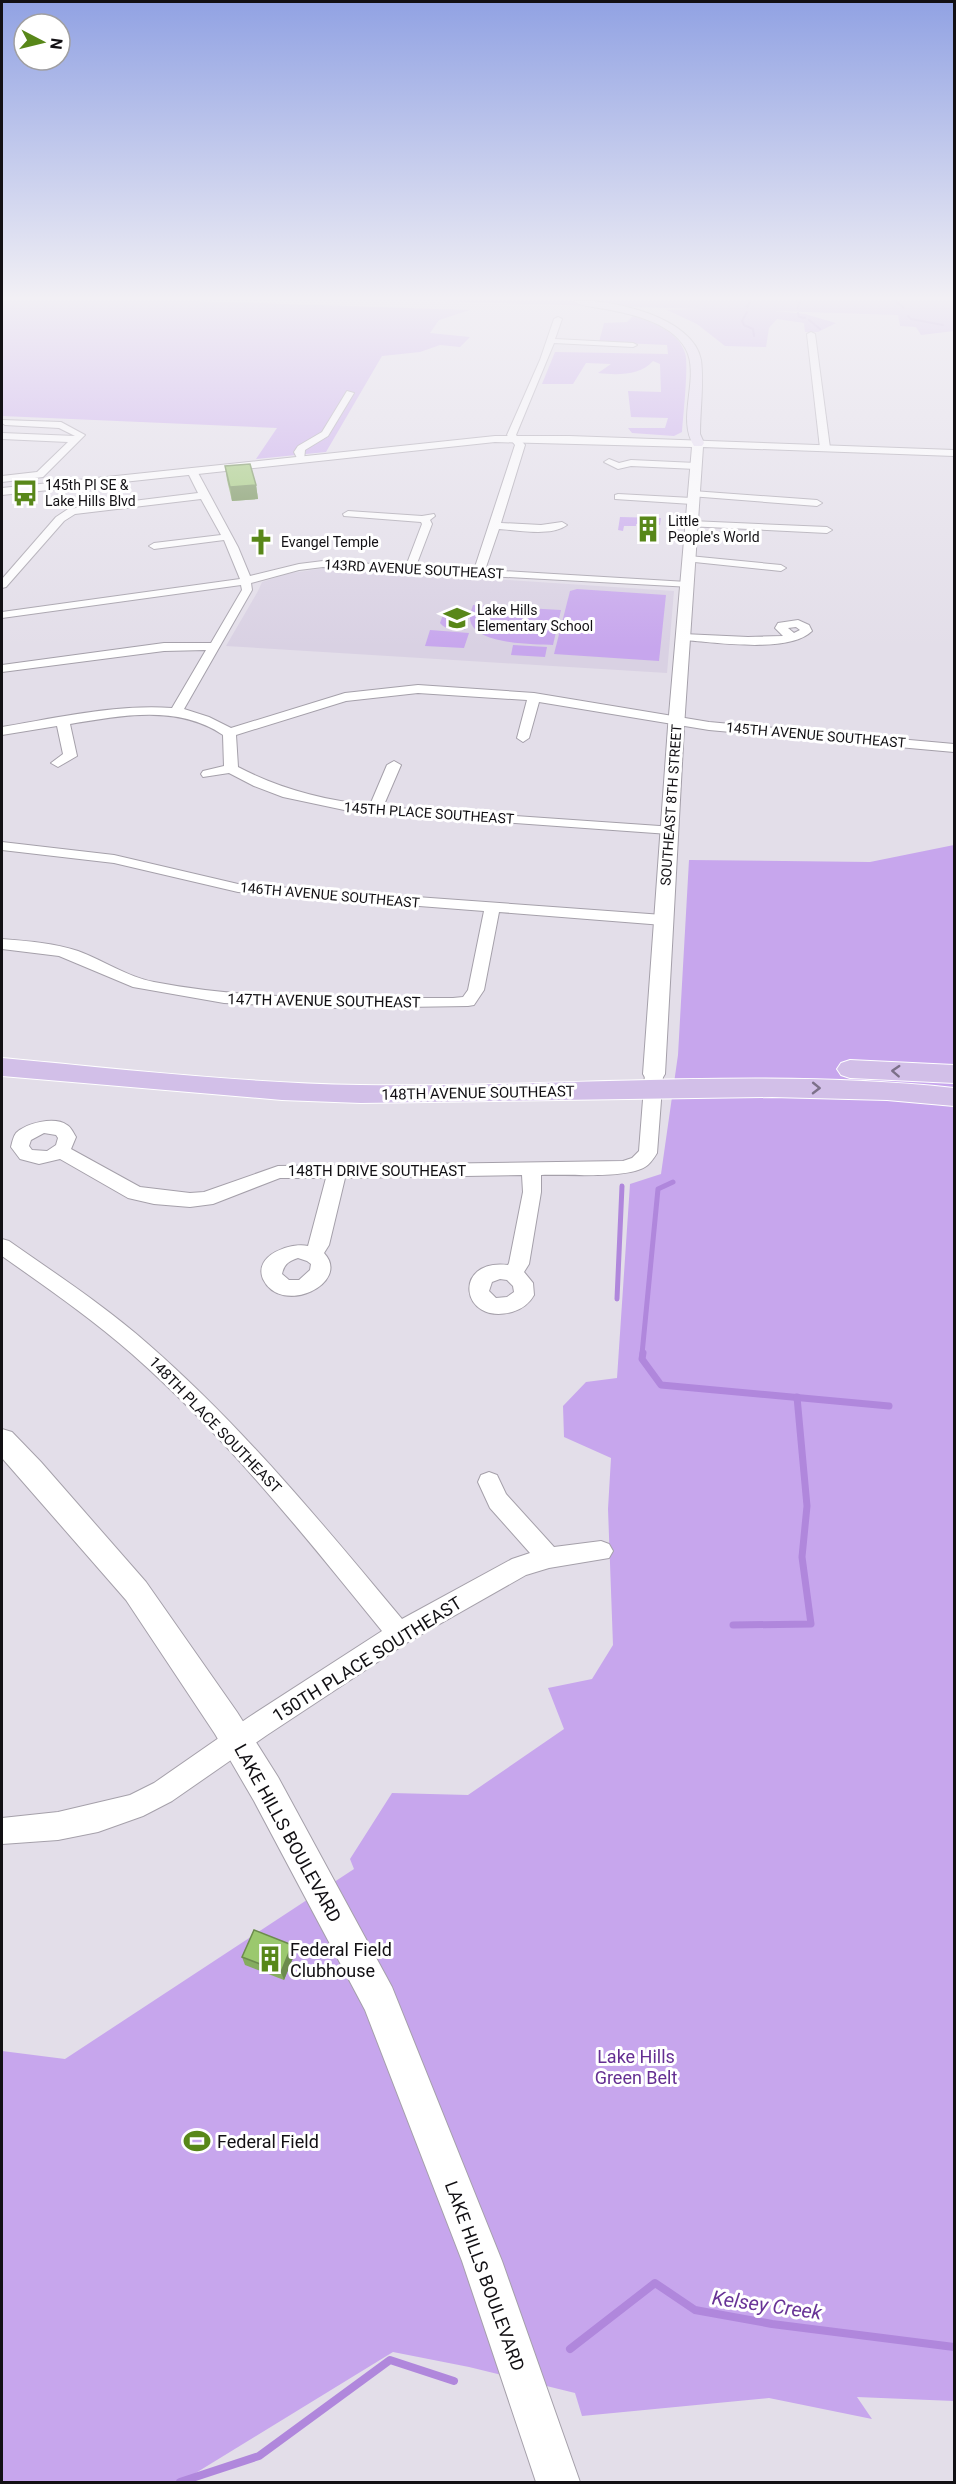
<svg xmlns="http://www.w3.org/2000/svg" width="956" height="2484" font-family="Roboto,sans-serif">
<style>
.built{fill:#d9d1e3}
.green{fill:#c7a6ed}
.lines{fill:none;stroke-linecap:round;stroke-linejoin:round}
.stream-far3{stroke:#b087dc;stroke-width:2}
.stream-far2{stroke:#b087dc;stroke-width:5}
.stream-far1{stroke:#b087dc;stroke-width:7}
.stream{stroke:#b087dc;stroke-width:8}
.minor-casing{stroke:#a5a0aa;stroke-width:2}
.tertiary-casing{stroke:#a5a0aa;stroke-width:2}
.secondary-casing{stroke:#a5a0aa;stroke-width:2}
.primary-casing{stroke:#fff;stroke-width:2}
.minor{fill:#fff;fill-rule:evenodd}
.tertiary{fill:#fff;fill-rule:evenodd}
.secondary{fill:#e8dff3;fill-rule:evenodd}
.primary{fill:#d2bfe8;fill-rule:evenodd}
.wall{fill:#85ac5f}
.shaded-wall{fill:#6c8c4d}
.building{fill:#9bc86e;stroke:#6c8c4d;stroke-width:1.5}
.oneway{stroke:#7c7089}
.labels{text-anchor:middle;dominant-baseline:central;stroke-width:6;stroke-linejoin:round;paint-order:stroke}
.far-poi-label{font-size:14px;fill:#121014;stroke:#fff;text-anchor:start}
.far-street-label{font-size:14px;fill:#121014;stroke:#fff}
.street-label{font-size:15px;fill:#121014;stroke:#fff}
.near-street-label{font-size:18px;fill:#121014;stroke:#fff}
.near-poi-label{font-size:18px;fill:#121014;stroke:#fff;text-anchor:start}
.near-park-label{font-size:18px;fill:#642e92;stroke:#fff}
.near-water-label{font-size:20px;font-style:italic;fill:#683396;stroke:#fff}
</style>
<rect width="100%" height="100%" fill="#e3dee9"/>
<path class="built" d="M325,568L674,591L667,673L226,646L258,591L262,582L286,574Z"/>
<g class="green">
<path d="M2,301H195L470,310L439,320L430,333L470,337L460,347L440,345L420,352L382,356L326,452L256,459L277,428L2,416Z"/>
<path d="M431,301H954V331L921,335L916,327L900,326L898,315L775,311L805,314L836,323L818,332H805L804,323L777,319L769,328L766,347L725,346L697,324L667,310L702,309Z"/>
<path d="M633,316C653,322 679,332 685,353C689,364 683,417 682,432L674,436L632,433L628,428H665L668,418L631,417L628,391L661,392L660,364L653,361C640,376 616,375 598,373L611,364L586,363L573,384H542L555,352L668,354L667,345L599,342L604,323L627,322Z"/>
<path d="M620,517L661,518L660,525L636,524V526H624L623,531L618,530Z"/>
<path d="M577,589L666,595L659,661L554,654L570,591Z"/>
<path d="M473,605L561,610L553,645C534,644 473,645 470,619C469,614 472,609 473,605Z"/>
<path d="M444,612L466,613L463,619L467,625L465,630C456,629 446,631 440,623Z"/>
<path d="M430,630L469,633L464,648L425,646Z"/>
<path d="M513,645L547,647L545,657L511,655Z"/>
<path d="M954,845V2401L857,2397L872,2419L769,2398L582,2416L575,2393L469,2367L393,2352L181,2482H2V2051L65,2059L354,1869L350,1859L392,1793L468,1795L564,1729L548,1688L592,1679L613,1645L608,1509L611,1458L564,1437L563,1406L586,1382L617,1378L630,1184L661,1174L678,1055L689,860L870,862Z"/>
</g>
<g class="lines">
<g class="stream-far3">
<path d="M796,301L800,303L797,308"/>
<path d="M895,301L904,308"/>
<path d="M747,307L750,302L748,301"/>
<path d="M747,312L742,321L744,325L753,329L754,336"/>
<path d="M798,313L799,317L805,318"/>
<path d="M908,316L911,319L943,325"/>
<path d="M809,320L820,329"/>
</g>
<g class="stream-far2">
<path d="M617,1299L622,1186"/>
<path d="M642,1354L658,1189L673,1182"/>
</g>
<g class="stream-far1">
<path d="M643,1353L642,1359L661,1385L889,1406"/>
<path d="M733,1625L811,1624L802,1557L807,1506L797,1397"/>
</g>
<g class="stream">
<path d="M570,2349L655,2283L695,2310L772,2324L954,2347"/>
<path d="M180,2482L259,2456L390,2360L454,2381"/>
</g>
<g class="minor-casing">
<g id="minor">
<path d="M558,317L562,319L555,339L633,343L637,345L633,347L554,343L516,435L525,445L501,523L541,525L562,522L567,525C551,537 518,530 499,529L485,570L687,582L691,583V587L323,567L299,570L251,583L252,590L184,709L209,717L231,728L345,693L418,685L534,693L709,722L954,744V752L709,730L539,702L529,738L523,742L517,738L527,700L418,693L346,701L236,735L238,767C280,789 322,800 370,805L387,765L394,761L401,765L383,807L674,827L676,830L674,833L669,834L349,811L283,797L254,786L229,773L203,777L201,774L203,771L224,766L223,735C177,704 121,716 70,724L77,756L58,767L51,763L63,754L57,726L2,735V727C57,718 115,704 172,708L206,650L164,651L2,672V665L164,643H211L242,590L241,585L2,618V612L240,579L224,540L154,549L149,546L154,543L221,535L201,499L75,514L64,521L6,587L2,588V579L56,517L68,509L198,493L187,471L192,468L197,471L238,547L250,576L299,564L323,561L406,566L422,524L421,522L344,516L343,514L348,511L422,516L434,514L435,516L430,520L432,524L416,566L474,570L515,445L507,435L540,360L554,319Z"/>
<path d="M811,332L815,334L830,448L825,451L820,448L807,334Z"/>
<path d="M347,391L354,393L328,436L305,450L304,460H298L294,452L298,446L322,432Z"/>
<path d="M2,420L61,422L85,435L43,477L2,482V476L37,472L68,442L2,439V433L75,436L59,428L5,425L2,423Z"/>
<path d="M609,459L619,463L631,460L696,463L701,466L696,469L631,466L618,469L604,462Z"/>
<path d="M693,491L817,500L822,503L817,506L690,496L688,494Z"/>
<path d="M618,494L692,498L697,501L692,504L615,499V495Z"/>
<path d="M691,521L827,527L832,530L827,533L687,526V522Z"/>
<path d="M689,556L781,565L786,568L781,571L685,561V557Z"/>
<path d="M798,620L809,625L812,631C789,654 714,642 683,640L677,637L683,634L748,637L783,636L775,628L778,623ZM796,627L800,630L794,633L788,628Z"/>
<path d="M2,842L114,855L238,884L663,915L671,920L663,925L499,912L484,990L474,1005L468,1006L338,1008L224,1003L133,987L59,956L2,949V939C27,941 54,943 78,951C103,960 127,977 154,982C253,1001 353,998 453,998L463,997L468,990L484,911L238,892L114,863L2,850Z"/>
<path d="M654,1068L660,1070L663,1074L657,1153C654,1158 650,1164 645,1167C626,1179 564,1174 541,1175V1192L529,1264L524,1272L533,1283L534,1295C529,1304 522,1309 512,1312C460,1326 452,1258 508,1265L509,1263L523,1192L522,1175L345,1178L329,1245L324,1253C352,1283 281,1317 263,1279C253,1255 291,1242 308,1246L326,1178H280L213,1204L190,1207L154,1204L128,1198L60,1159L39,1164L20,1159L11,1147C12,1143 13,1137 16,1133C26,1123 55,1116 67,1125C71,1127 74,1134 76,1137L71,1149L140,1187L190,1193L204,1192L278,1166L623,1161L632,1158L639,1151L645,1074L648,1070ZM44,1133L56,1135L58,1138L56,1145L47,1151L32,1150L29,1146L31,1140ZM298,1258L307,1261L311,1264L310,1270L299,1280H289L282,1274C284,1264 289,1261 298,1258ZM500,1279L507,1280L513,1286L514,1292L507,1297L496,1298L489,1291L492,1282Z"/>
<path d="M2,1239L9,1241C56,1274 105,1306 148,1344C243,1427 322,1523 402,1619L512,1559L530,1553L490,1508L478,1482L481,1475L489,1472L497,1475L506,1494L554,1547L601,1541L609,1544L613,1551L609,1558L549,1568L526,1575L408,1642L267,1735L172,1801L143,1816L98,1832L58,1840L2,1844V1818L58,1812L130,1795L154,1783L249,1717L382,1631C304,1535 226,1437 132,1354C91,1318 46,1287 2,1256Z"/>
</g>
</g>
<g class="tertiary-casing">
<g id="tertiary">
<path d="M495,436H569L954,450V456L703,447L684,727L665,1074L662,1079L654,1081L646,1079L643,1074L668,727L692,447L495,442L2,495V488Z"/>
<path d="M2,1429L12,1432L41,1462L146,1582L237,1712L278,1777L392,1987L502,2261L580,2482H536L462,2261L365,2010L254,1801L215,1734L126,1600L2,1458Z"/>
</g>
</g>
<g class="secondary-casing">
<path id="secondary" d="M574,301C609,298 694,317 701,360C704,383 700,410 700,434L704,443L702,446H694C677,419 698,382 688,354C677,324 633,314 605,309C595,307 582,307 574,301Z"/>
</g>
<g class="primary-casing">
<g id="primary">
<path d="M2,1058C121,1069 241,1083 360,1085C558,1088 757,1067 954,1088V1106L887,1100L772,1097L361,1103L282,1100L2,1076Z"/>
<path d="M850,1060L954,1065V1083L850,1078L841,1075L837,1069L841,1063Z"/>
</g>
</g>
<use href="#minor" class="minor"/>
<use href="#tertiary" class="tertiary"/>
<use href="#secondary" class="secondary"/>
<use href="#primary" class="primary"/>
</g>
<g class="wall">
<path d="M225,466L256,485L258,499L232,501L227,480Z"/>
<path d="M295,1953L284,1980L245,1965L242,1957Z"/>
</g>
<g class="shaded-wall">
<path d="M256,485L258,499L232,501L230,487Z"/>
<path d="M292,1945L295,1953L284,1980L281,1972Z"/>
</g>
<g class="building">
<path d="M250,464L256,485L230,487L225,466Z"/>
<path d="M254,1930L292,1945L281,1972L242,1957Z"/>
</g>
<defs><path id="oneway-chevron" d="M-2-3.5L2.5 0L-2 3.5" fill="none" stroke-width="1.6" stroke-linecap="round" stroke-linejoin="round" transform="scale(1.5)"/></defs>
<g class="oneway">
<use href="#oneway-chevron" transform="translate(896 1071) rotate(-177)"/>
<use href="#oneway-chevron" transform="translate(816 1088) rotate(1)"/>
</g>
<linearGradient id="sky" x2="0" y2="1"><stop stop-color="#91a2e3"/><stop offset="0.46" stop-color="#f2f0f5"/><stop offset="1" stop-color="#f2f0f5" stop-opacity="0"/></linearGradient>
<rect width="956" height="648" fill="url(#sky)"/>
<defs>
<g id="bus-bare" transform="scale(2.07)"><path d="M-5-6H5V4H4V6H2V4H-2V6H-4V4H-5ZM-3.5-4V0h7V-4ZM-3.5 1.2v1.5H-2V1.2ZM2 1.2v1.5H3.5V1.2Z" fill="#588719" stroke="#fff" stroke-width="2.5" paint-order="stroke"/></g>
<g id="building-bare" transform="scale(2.07)"><path d="M-4-6H4V6H1V3H-1V6H-4ZM-2.5-4.3h1.7v1.8h-1.7ZM.8-4.3h1.7v1.8H.8ZM-2.5-1h1.7V.8h-1.7ZM.8-1h1.7V.8H.8Z" fill="#588719" stroke="#fff" stroke-width="2.5" paint-order="stroke"/></g>
<g id="church-bare" transform="scale(2.07)"><path d="M-1.2-6h2.4v3.5h3.3v2.4h-3.3V6h-2.4V-.1h-3.3v-2.4h3.3Z" fill="#588719" stroke="#fff" stroke-width="2.5" paint-order="stroke"/></g>
<g id="school-bare" transform="scale(2.07)"><path d="M0-5L7-2L0 1L-7-2ZM-4 1L0 2.5L4 1V4Q0 6-4 4Z" fill="#588719" stroke="#fff" stroke-width="2.5" paint-order="stroke"/></g>
<g id="stadium-bare" transform="scale(2.07)"><path d="M0-5a6.5 5 0 1 0 0 10a6.5 5 0 1 0 0-10ZM-3.5-1.8h7v3.6h-7Z" fill="#588719" stroke="#fff" stroke-width="2.5" paint-order="stroke"/></g>
</defs>
<g fill-rule="evenodd">
<use href="#bus-bare" x="25" y="493"/>
<use href="#building-bare" x="648" y="529"/>
<use href="#church-bare" x="261" y="542"/>
<use href="#school-bare" x="457" y="618"/>
<use href="#building-bare" x="270" y="1959"/>
<use href="#stadium-bare" x="197" y="2141"/>
</g>
<g class="labels">
<g class="far-poi-label">
<text x="45" y="485">145th Pl SE &amp;<tspan x="45" dy="16">Lake Hills Blvd</tspan></text>
<text x="668" y="521">Little<tspan x="668" dy="16">People's World</tspan></text>
<text x="281" y="542">Evangel Temple</text>
<text x="477" y="610">Lake Hills<tspan x="477" dy="16">Elementary School</tspan></text>
</g>
<g class="far-street-label">
<text transform="translate(414 569) rotate(3)">143RD AVENUE SOUTHEAST</text>
<text transform="translate(816 735) rotate(5)">145TH AVENUE SOUTHEAST</text>
<text transform="translate(671 805) rotate(-86)">SOUTHEAST 8TH STREET</text>
<text transform="translate(429 813) rotate(4)">145TH PLACE SOUTHEAST</text>
<text transform="translate(330 895) rotate(5)">146TH AVENUE SOUTHEAST</text>
</g>
<g class="street-label">
<text transform="translate(324 1001) rotate(1)">147TH AVENUE SOUTHEAST</text>
<text transform="translate(478 1093) rotate(-1)">148TH AVENUE SOUTHEAST</text>
<text x="377" y="1171">148TH DRIVE SOUTHEAST</text>
<text transform="translate(215 1425) rotate(46)">148TH PLACE SOUTHEAST</text>
</g>
<g class="near-street-label">
<text transform="translate(367 1659) rotate(-32)">150TH PLACE SOUTHEAST</text>
<text transform="translate(288 1833) rotate(61)">LAKE HILLS BOULEVARD</text>
<text transform="translate(485 2276) rotate(70)">LAKE HILLS BOULEVARD</text>
</g>
<g class="near-poi-label">
<text x="290" y="1949">Federal Field<tspan x="290" dy="21">Clubhouse</tspan></text>
<text x="217" y="2141">Federal Field</text>
</g>
<g class="near-park-label">
<text x="636" y="2056">Lake Hills<tspan x="636" dy="21">Green Belt</tspan></text>
</g>
<g class="near-water-label">
<text transform="translate(767 2305) rotate(8)">Kelsey Creek</text>
</g>
</g>
<rect width="956" height="2484" fill="none" stroke="#121014" stroke-width="6"/>
<g transform="translate(42 42) rotate(97)"><circle r="28" fill="#ffffff" stroke="#a09fa1" stroke-width="1.5"/>
<path d="M0-4.5L10 22L0 15L-10 22Z" fill="#588719"/>
<text y="-9" font-size="16" font-weight="bold" text-anchor="middle" fill="#121014">N</text>
</g>
</svg>
